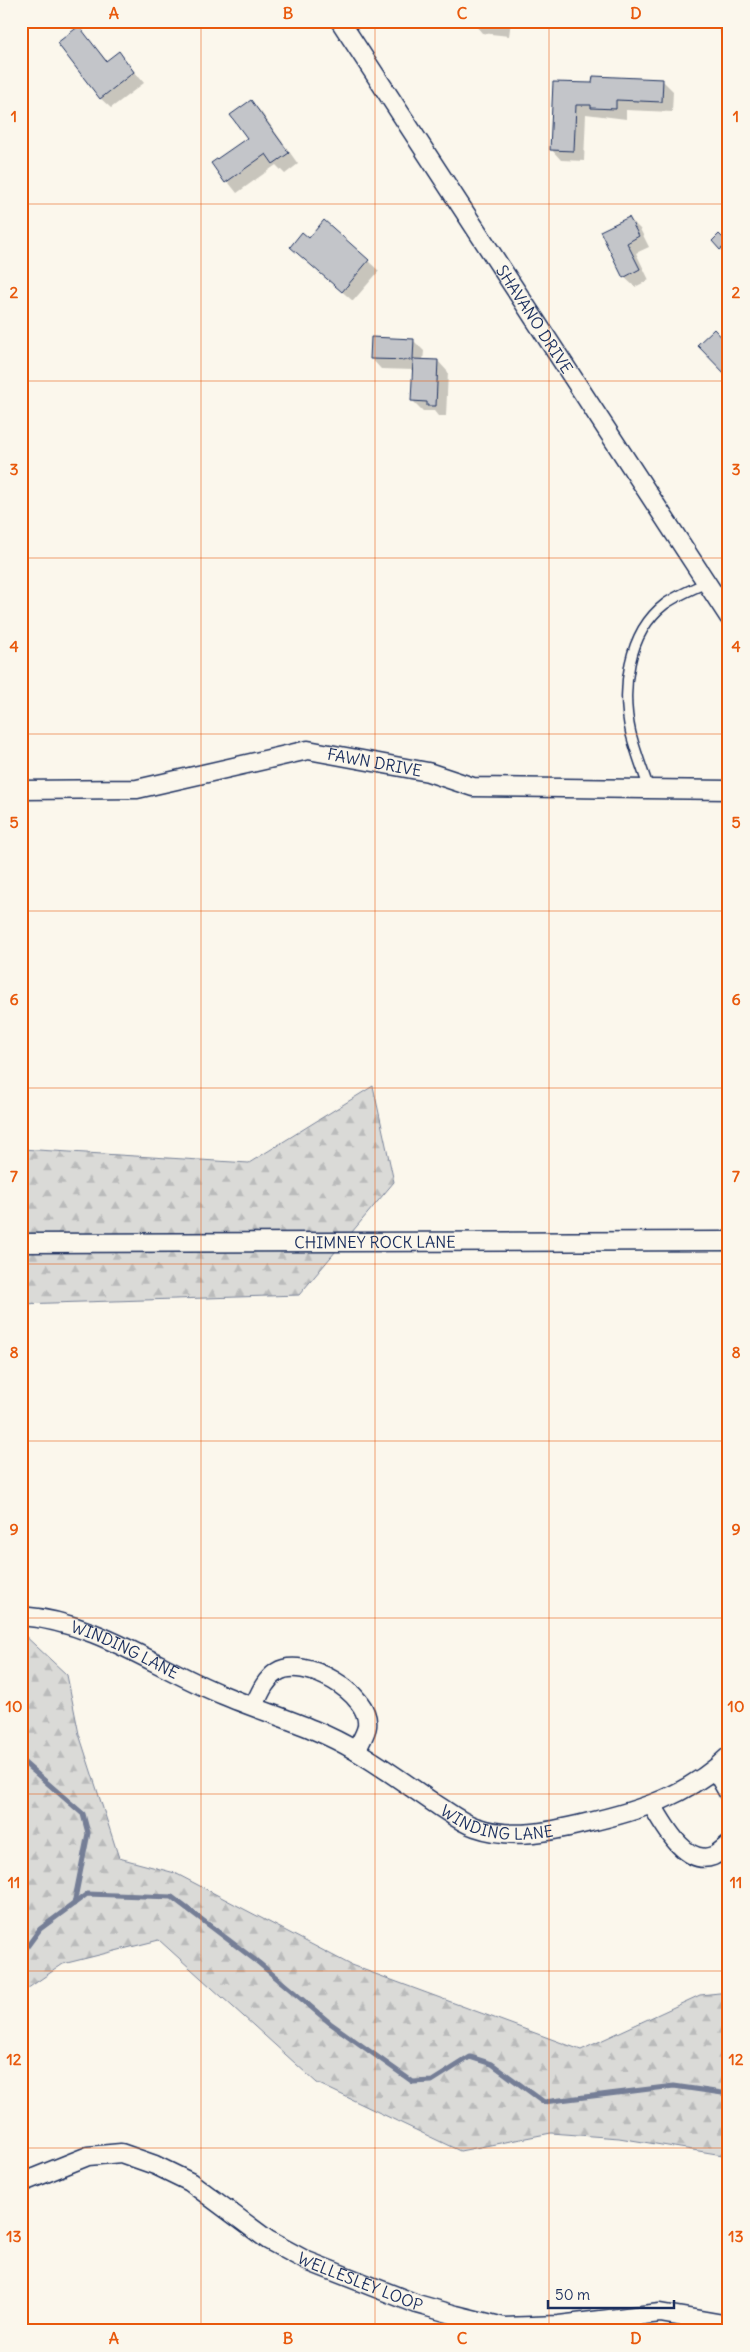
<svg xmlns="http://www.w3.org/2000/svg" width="750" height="2352" font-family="Delius,sans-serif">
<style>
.forest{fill:url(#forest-firs);stroke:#7a849a}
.shadow{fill:#0003}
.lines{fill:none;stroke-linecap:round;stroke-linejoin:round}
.stream{stroke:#747e96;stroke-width:5}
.building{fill:#c3c5c9;stroke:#1b2f5e}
.lane-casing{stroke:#1b2f5e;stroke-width:12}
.street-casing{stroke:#1b2f5e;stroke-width:21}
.lane{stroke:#fbf7ec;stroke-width:9}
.street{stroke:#fbf7ec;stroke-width:18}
.grid{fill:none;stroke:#e8590c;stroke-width:1;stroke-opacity:0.55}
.labels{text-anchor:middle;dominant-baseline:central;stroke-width:4.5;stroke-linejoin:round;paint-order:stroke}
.street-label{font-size:16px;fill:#1b2f5e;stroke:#fbf7ec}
.neatline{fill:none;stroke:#e8590c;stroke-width:2}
.grid-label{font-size:16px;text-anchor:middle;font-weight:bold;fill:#e8590c}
</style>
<defs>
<pattern id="forest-firs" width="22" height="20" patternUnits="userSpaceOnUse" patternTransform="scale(1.25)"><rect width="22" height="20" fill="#dadad7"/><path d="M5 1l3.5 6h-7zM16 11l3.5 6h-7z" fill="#babbbb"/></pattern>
</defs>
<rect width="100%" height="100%" fill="#fbf7ec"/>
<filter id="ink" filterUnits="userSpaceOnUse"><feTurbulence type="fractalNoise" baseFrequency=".02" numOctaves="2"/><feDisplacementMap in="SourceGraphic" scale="10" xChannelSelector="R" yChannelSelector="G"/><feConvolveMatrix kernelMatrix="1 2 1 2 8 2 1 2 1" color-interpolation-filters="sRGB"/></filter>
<g filter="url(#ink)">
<g class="forest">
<path d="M720,21H729V113Z"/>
<path d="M373,1086L394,1182L299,1295L21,1304V1149L249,1163Z"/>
<path d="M21,1632L67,1675L79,1734L119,1858L175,1873L351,1965L581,2050L700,1995L729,1992V2156L619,2138L551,2133L460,2151L317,2083L159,1940L63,1964L21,1993Z"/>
</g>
<g class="shadow">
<path d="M472,21H511L509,36L482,33Z"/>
<path d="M79,28L107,61L119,53L144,83L111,108L100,98Z"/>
<path d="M663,81L673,91L672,112L626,110V119L586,114L584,161L561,160L551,149L554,83L594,85Z"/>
<path d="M251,102L261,112L298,164L285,174L276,165L237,193L213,163L248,138Z"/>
<path d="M629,218L640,229L649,247L636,253L649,280L635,287L624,277L602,232Z"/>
<path d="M719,236L729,245L724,252L714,241Z"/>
<path d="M309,239L368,261L379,271L353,301L302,257Z"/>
<path d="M413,340L424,351L423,361H438L448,372L446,416H438L434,411H423L412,400L414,370L381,369L371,358Z"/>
</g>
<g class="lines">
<g class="stream">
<path d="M21,1760L83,1814L88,1833L74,1904"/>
<path d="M21,1955L40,1929L87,1894L172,1897L259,1963L330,2023L413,2082L432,2081L470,2057L492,2064L544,2102L674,2086L729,2094"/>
</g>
</g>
<g class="building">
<path d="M470,21H500L499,26Z"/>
<path d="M79,26L106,61L119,51L134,72L100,99L57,43Z"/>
<path d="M593,76L663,79L662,102L616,100V109L591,108V105H576L574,151L550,150L553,82L592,83Z"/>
<path d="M251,100L289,153L273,164L266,154L225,183L211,163L247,138L230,115Z"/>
<path d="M629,217L639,236L627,243L640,269L623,278L600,231Z"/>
<path d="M324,220L369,260L342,292L290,247L302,232L309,238Z"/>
<path d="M719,234L728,243L720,250L712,241Z"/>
<path d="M714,329L729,345V378L697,345Z"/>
<path d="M371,337L414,339L413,359L438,360L436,406H427V402L411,401L413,360L370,359Z"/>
</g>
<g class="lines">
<g class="lane-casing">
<path id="lane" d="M649,789C643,771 636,753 631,734C621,691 627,633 665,604C678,595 692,589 706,583"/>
</g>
<g class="street-casing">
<g id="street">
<path id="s1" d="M340,21L729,617"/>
<path id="s2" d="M21,790L137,789L308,750L428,772L473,787L729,790"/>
<path id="s3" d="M21,1243L729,1241"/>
<path id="s4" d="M21,1616C98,1622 154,1667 223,1695C268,1714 315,1726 356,1751C383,1767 409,1786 434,1803C447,1811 460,1822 475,1827C512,1840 549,1832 586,1823C639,1811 689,1795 729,1756"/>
<path d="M254,1706C260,1693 265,1680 277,1672C303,1655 371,1693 367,1726C366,1734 359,1744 356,1751"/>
<path d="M715,1769L729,1794"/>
<path d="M652,1805C663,1823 685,1867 713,1856C718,1854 724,1848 729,1844"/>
<path id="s5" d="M21,2183L88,2156L121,2153L155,2165L190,2182L268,2240L307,2261L417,2304L456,2315L504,2327L559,2325L660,2313L729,2325"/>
</g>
</g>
<use href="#lane" class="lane"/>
<use href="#street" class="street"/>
</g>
</g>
<path class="grid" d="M201,21V2331M375,21V2331M549,21V2331M21,204H729M21,381H729M21,558H729M21,734H729M21,911H729M21,1088H729M21,1264H729M21,1441H729M21,1618H729M21,1794H729M21,1971H729M21,2148H729"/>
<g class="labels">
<g class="street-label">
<text stroke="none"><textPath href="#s1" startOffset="356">SHAVANO DRIVE</textPath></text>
<text stroke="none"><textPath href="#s2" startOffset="359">FAWN DRIVE</textPath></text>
<text stroke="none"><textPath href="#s3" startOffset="354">CHIMNEY ROCK LANE</textPath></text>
<text stroke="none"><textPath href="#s4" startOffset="110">WINDING LANE</textPath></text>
<text stroke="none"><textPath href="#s4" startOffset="525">WINDING LANE</textPath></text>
<text stroke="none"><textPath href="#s5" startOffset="379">WELLESLEY LOOP</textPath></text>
</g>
</g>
<rect width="750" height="2352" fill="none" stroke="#fbf7ec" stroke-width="55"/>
<path d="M548 2300v8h126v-8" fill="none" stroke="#1b2f5e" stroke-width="2.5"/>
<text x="555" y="2300" font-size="15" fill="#1b2f5e" stroke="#fbf7ec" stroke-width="4" paint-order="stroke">50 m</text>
<rect x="28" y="28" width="694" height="2296" class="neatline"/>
<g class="grid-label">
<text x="114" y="19">A</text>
<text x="288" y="19">B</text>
<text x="462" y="19">C</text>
<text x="636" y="19">D</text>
<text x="14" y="122">1</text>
<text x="736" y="122">1</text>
<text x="14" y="298">2</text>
<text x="736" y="298">2</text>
<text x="14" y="475">3</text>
<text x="736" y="475">3</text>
<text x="14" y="652">4</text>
<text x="736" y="652">4</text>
<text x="14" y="828">5</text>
<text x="736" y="828">5</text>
<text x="14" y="1005">6</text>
<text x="736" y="1005">6</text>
<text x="14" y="1182">7</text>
<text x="736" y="1182">7</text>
<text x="14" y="1358">8</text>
<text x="736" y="1358">8</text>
<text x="14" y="1535">9</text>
<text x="736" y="1535">9</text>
<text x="14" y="1712">10</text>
<text x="736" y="1712">10</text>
<text x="14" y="1888">11</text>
<text x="736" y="1888">11</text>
<text x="14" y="2065">12</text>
<text x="736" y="2065">12</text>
<text x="14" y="2242">13</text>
<text x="736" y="2242">13</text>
<text x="114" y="2344">A</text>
<text x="288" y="2344">B</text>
<text x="462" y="2344">C</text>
<text x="636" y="2344">D</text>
</g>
</svg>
